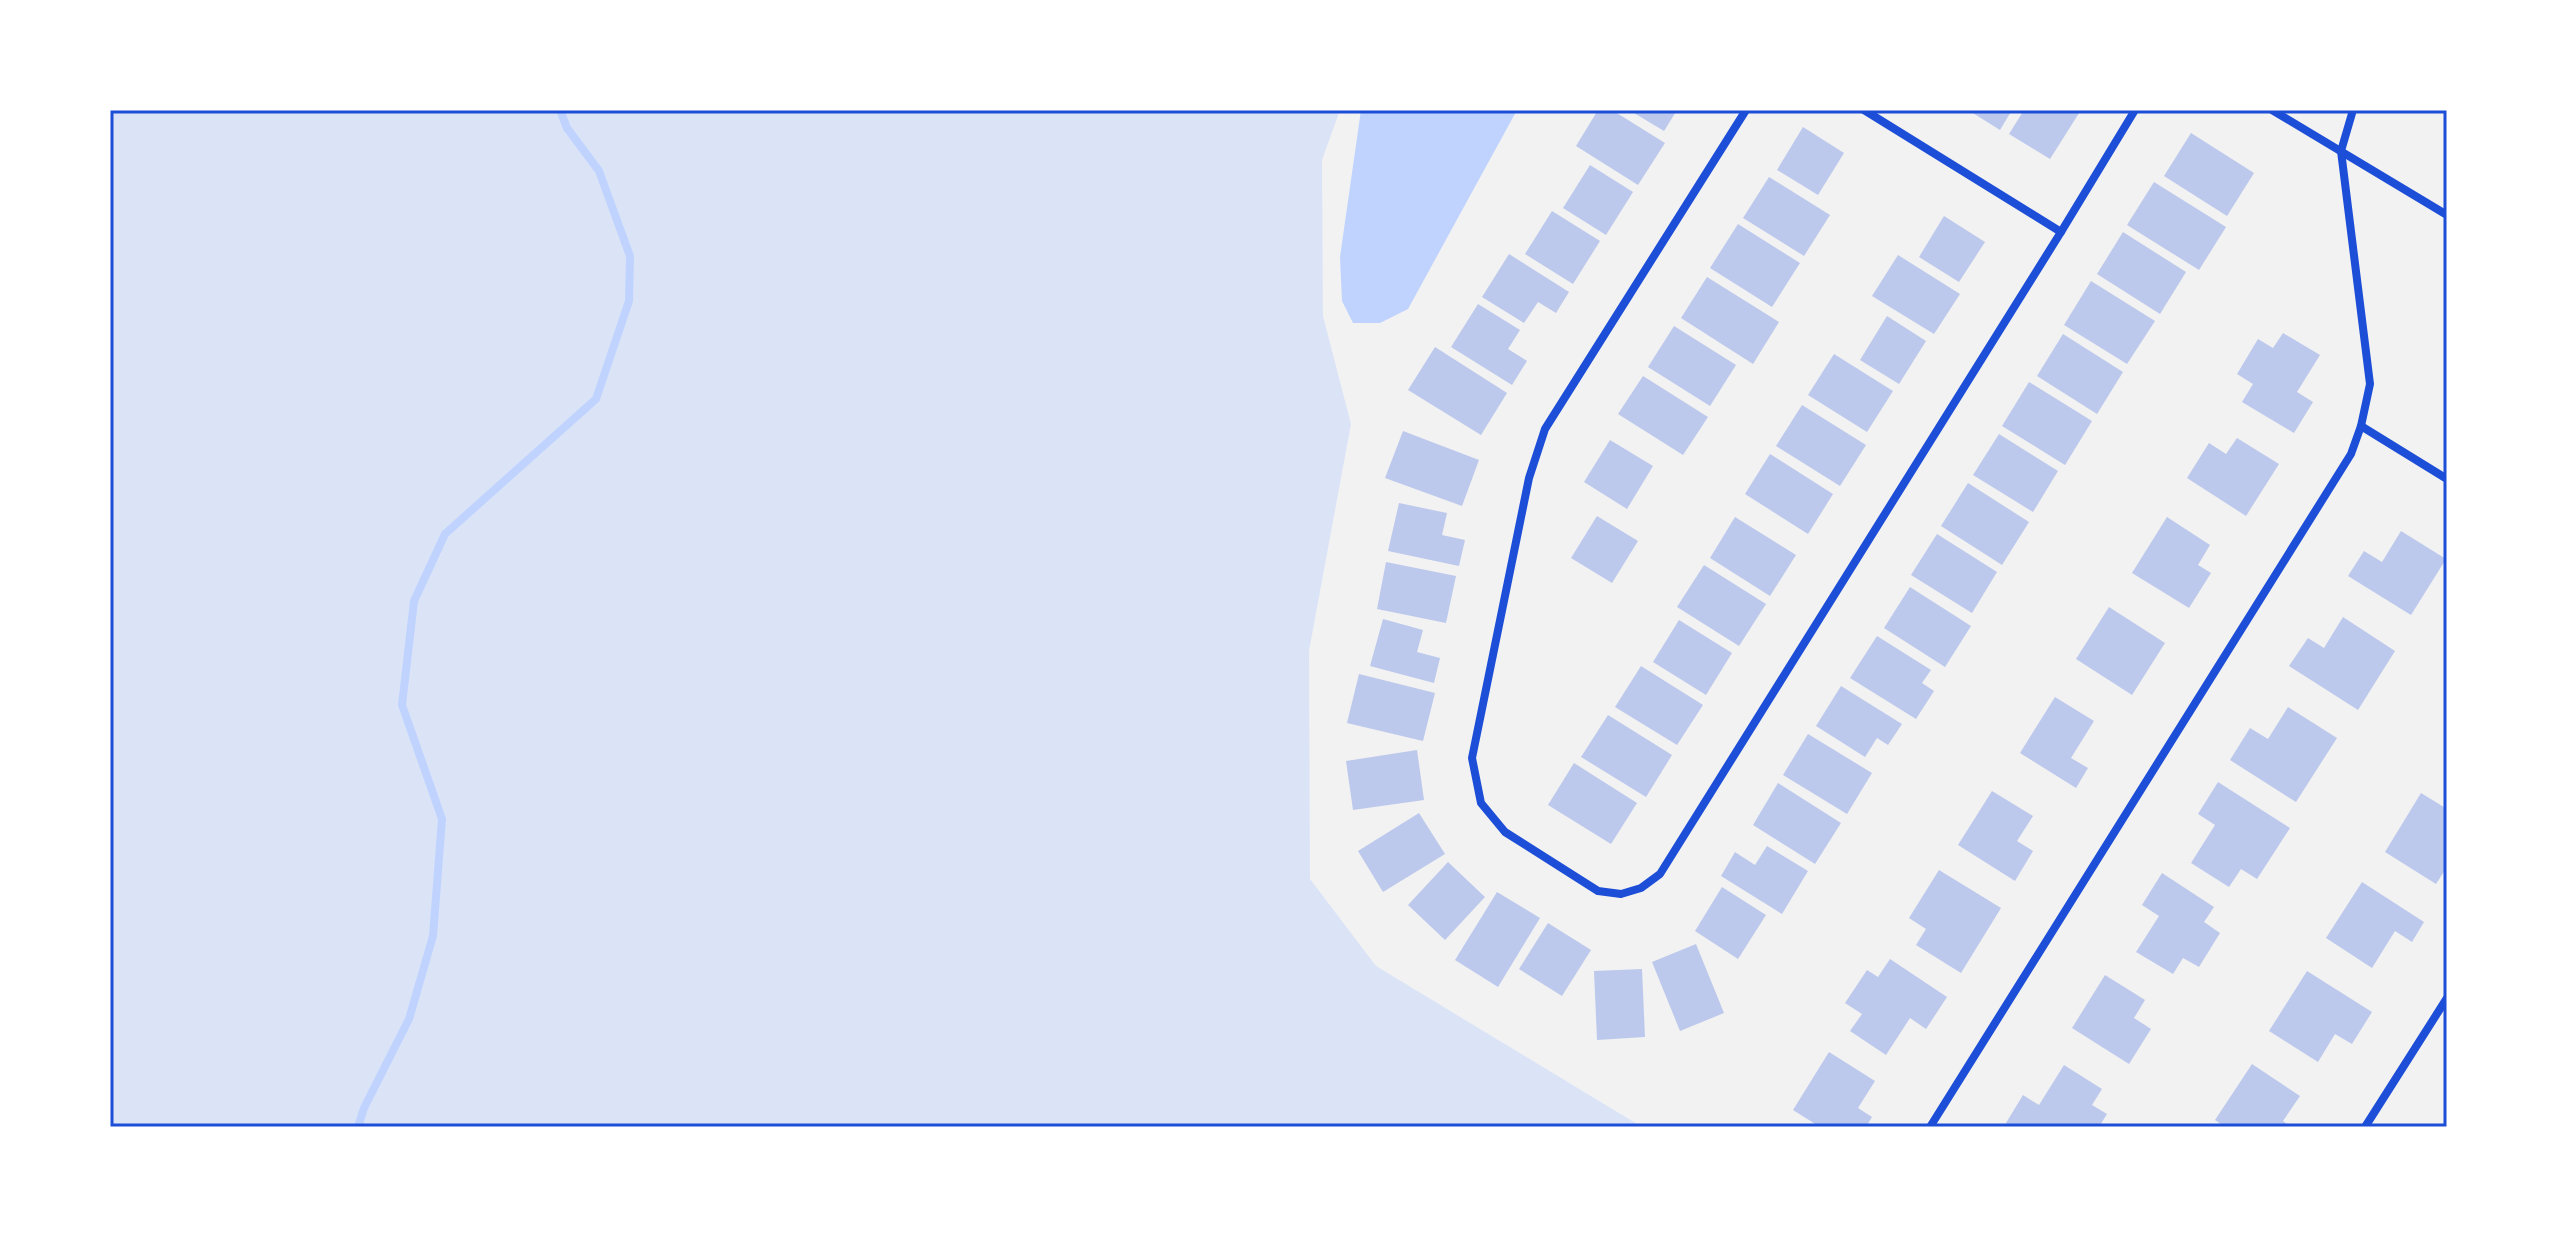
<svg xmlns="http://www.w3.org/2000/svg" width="2557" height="1237" font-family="Commissioner,sans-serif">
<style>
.green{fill:#dbe4f7}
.water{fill:#bfd3fe}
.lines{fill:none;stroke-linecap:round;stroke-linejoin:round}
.stream{stroke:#bfd3fe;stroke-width:8}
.building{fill:#bdc9ec}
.minor{stroke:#1d4ed8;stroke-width:8}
.neatline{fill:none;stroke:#1d4ed8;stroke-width:3}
</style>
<rect width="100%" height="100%" fill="#f2f2f2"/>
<path class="green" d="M110,110H1340L1322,160L1323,316L1351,424L1309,651L1310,879L1376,966L1642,1127H110Z"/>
<path class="water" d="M1361,110H1517L1408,309L1380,323H1353L1342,301L1340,257Z"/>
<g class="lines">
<path class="stream" d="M358,1127L364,1108L409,1019L433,936L442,819L402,705L414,601L445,534L596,399L629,301L630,256L599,171L567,128L560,110"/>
</g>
<g class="building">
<path d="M1598,110H1612L1665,143L1638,185L1576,146Z"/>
<path d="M1629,110H1677L1664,131Z"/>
<path d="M1968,110H2012L2000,130Z"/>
<path d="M2024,110H2081L2050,159L2009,134Z"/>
<path d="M1803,127L1844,153L1818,195L1777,170Z"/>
<path d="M2191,133L2254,173L2227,216L2164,176Z"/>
<path d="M1590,165L1633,192L1606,235L1563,208Z"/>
<path d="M1769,177L1830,215L1804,256L1743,218Z"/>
<path d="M2154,182L2226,227L2199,270L2127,225Z"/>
<path d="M1552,211L1600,241L1573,284L1525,254Z"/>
<path d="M1944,216L1985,242L1959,282L1919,257Z"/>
<path d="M1738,224L1800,263L1772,307L1710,268Z"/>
<path d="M2123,232L2186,272L2160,314L2097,274Z"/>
<path d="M1509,254L1569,292L1556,313L1538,302L1524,323L1482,297Z"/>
<path d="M1898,255L1960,294L1934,334L1872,296Z"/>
<path d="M1707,277L1779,322L1753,364L1681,318Z"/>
<path d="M2091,281L2155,321L2127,364L2064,325Z"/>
<path d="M1478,304L1520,330L1508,349L1527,361L1512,385L1451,347Z"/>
<path d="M1887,316L1926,341L1899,384L1860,360Z"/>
<path d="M1674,326L1736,365L1710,406L1648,367Z"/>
<path d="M2283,333L2320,355L2297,392L2313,402L2294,433L2242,402L2253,384L2237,374L2258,339L2273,348Z"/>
<path d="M2063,334L2123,372L2097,414L2037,376Z"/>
<path d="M1435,347L1507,393L1481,435L1408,390Z"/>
<path d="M1834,354L1893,391L1867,432L1808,395Z"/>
<path d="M1643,376L1708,417L1683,455L1618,414Z"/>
<path d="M2029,382L2092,421L2065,465L2002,426Z"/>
<path d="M1802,405L1866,445L1840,486L1776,446Z"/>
<path d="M1403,431L1479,460L1462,506L1385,478Z"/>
<path d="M1999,434L2058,471L2033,512L1973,475Z"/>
<path d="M2237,438L2279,464L2246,516L2187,478L2209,443L2226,454Z"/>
<path d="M1610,440L1653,466L1627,509L1584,482Z"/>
<path d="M1770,454L1833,494L1808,534L1745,494Z"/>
<path d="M1968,483L2029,522L2002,565L1941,526Z"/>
<path d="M1399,503L1447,513L1442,535L1465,540L1459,566L1388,551Z"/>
<path d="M1597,516L1638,541L1612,583L1571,558Z"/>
<path d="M1735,517L1796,555L1770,596L1710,558Z"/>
<path d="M2167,517L2210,545L2198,565L2211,573L2189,608L2132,573Z"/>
<path d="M2401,531L2446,559L2411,615L2348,576L2364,551L2382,562Z"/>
<path d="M1937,534L1997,572L1972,613L1911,575Z"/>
<path d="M1386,562L1456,576L1446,623L1377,609Z"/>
<path d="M1704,565L1766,604L1739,646L1677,607Z"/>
<path d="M1910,587L1971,626L1945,667L1884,628Z"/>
<path d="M2109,607L2165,643L2132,695L2076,659Z"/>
<path d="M2343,617L2395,651L2358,710L2289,666L2308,638L2324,648Z"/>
<path d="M1383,619L1423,630L1417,652L1440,658L1434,683L1370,666Z"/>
<path d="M1679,620L1732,653L1706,695L1653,662Z"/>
<path d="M1877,636L1931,670L1922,683L1934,691L1916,719L1850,678Z"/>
<path d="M1641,666L1703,705L1677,745L1615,707Z"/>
<path d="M1359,674L1435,693L1423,741L1347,723Z"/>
<path d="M1841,686L1902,724L1888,745L1877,738L1865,757L1816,726Z"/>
<path d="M2055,697L2094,721L2071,758L2088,768L2076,788L2020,753Z"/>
<path d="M2288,707L2337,738L2296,802L2230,760L2250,728L2268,739Z"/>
<path d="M1608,715L1672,755L1646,797L1581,757Z"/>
<path d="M1808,734L1872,773L1847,814L1783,775Z"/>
<path d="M1417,750L1424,800L1353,810L1346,761Z"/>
<path d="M1574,763L1637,803L1611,844L1548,805Z"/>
<path d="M2218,782L2290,828L2257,879L2241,869L2229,887L2191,863L2215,825L2198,814Z"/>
<path d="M1778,783L1841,823L1815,864L1753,825Z"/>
<path d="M1992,791L2033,816L2017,841L2033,851L2015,881L1958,845Z"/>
<path d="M2421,793L2447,809V867L2436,884L2385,852Z"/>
<path d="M1419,813L1445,854L1383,892L1358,851Z"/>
<path d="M1767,846L1808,871L1782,914L1721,876L1735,852L1755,865Z"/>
<path d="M1448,862L1485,897L1445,940L1408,905Z"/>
<path d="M1939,870L2001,908L1961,973L1916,945L1926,929L1909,918Z"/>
<path d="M2162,873L2214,907L2204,922L2220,933L2199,967L2183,958L2173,974L2136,952L2159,916L2142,905Z"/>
<path d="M2362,882L2424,922L2412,942L2395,931L2372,968L2326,938Z"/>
<path d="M1722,887L1766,915L1738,959L1695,931Z"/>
<path d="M1497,892L1540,918L1498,987L1455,960Z"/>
<path d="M1548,923L1591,950L1562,996L1519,969Z"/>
<path d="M1696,944L1724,1013L1680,1031L1652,962Z"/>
<path d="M1890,959L1947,997L1926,1029L1910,1018L1886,1055L1850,1031L1862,1014L1845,1003L1867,970L1878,977Z"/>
<path d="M1642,969L1645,1037L1597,1040L1594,971Z"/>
<path d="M2307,971L2372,1012L2352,1044L2335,1034L2318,1062L2269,1031Z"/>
<path d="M2105,975L2145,1000L2134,1018L2151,1029L2129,1064L2072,1028Z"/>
<path d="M1829,1052L1875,1081L1858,1108L1872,1117L1866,1127H1820L1793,1110Z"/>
<path d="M2252,1064L2300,1096L2283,1121L2291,1127H2225L2215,1120Z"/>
<path d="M2064,1065L2102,1089L2092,1105L2107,1114L2099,1127H2012L2006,1123L2023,1095L2039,1105Z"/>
</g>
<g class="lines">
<g class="minor">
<path d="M1746,110L1545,429L1529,478L1472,758L1481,803L1505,832L1598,891L1621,894L1641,888L1660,874L2061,232L1864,110"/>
<path d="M2272,110L2447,215"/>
<path d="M2061,232L2135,110"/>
<path d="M2361,426L2447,479"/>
<path d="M1930,1127L2351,454L2361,426L2370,384L2341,151L2353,110"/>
<path d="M2365,1127L2447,998"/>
</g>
</g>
<rect width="2557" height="1237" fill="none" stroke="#ffffff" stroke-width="224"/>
<rect x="112" y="112" width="2333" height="1013" class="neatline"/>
</svg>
